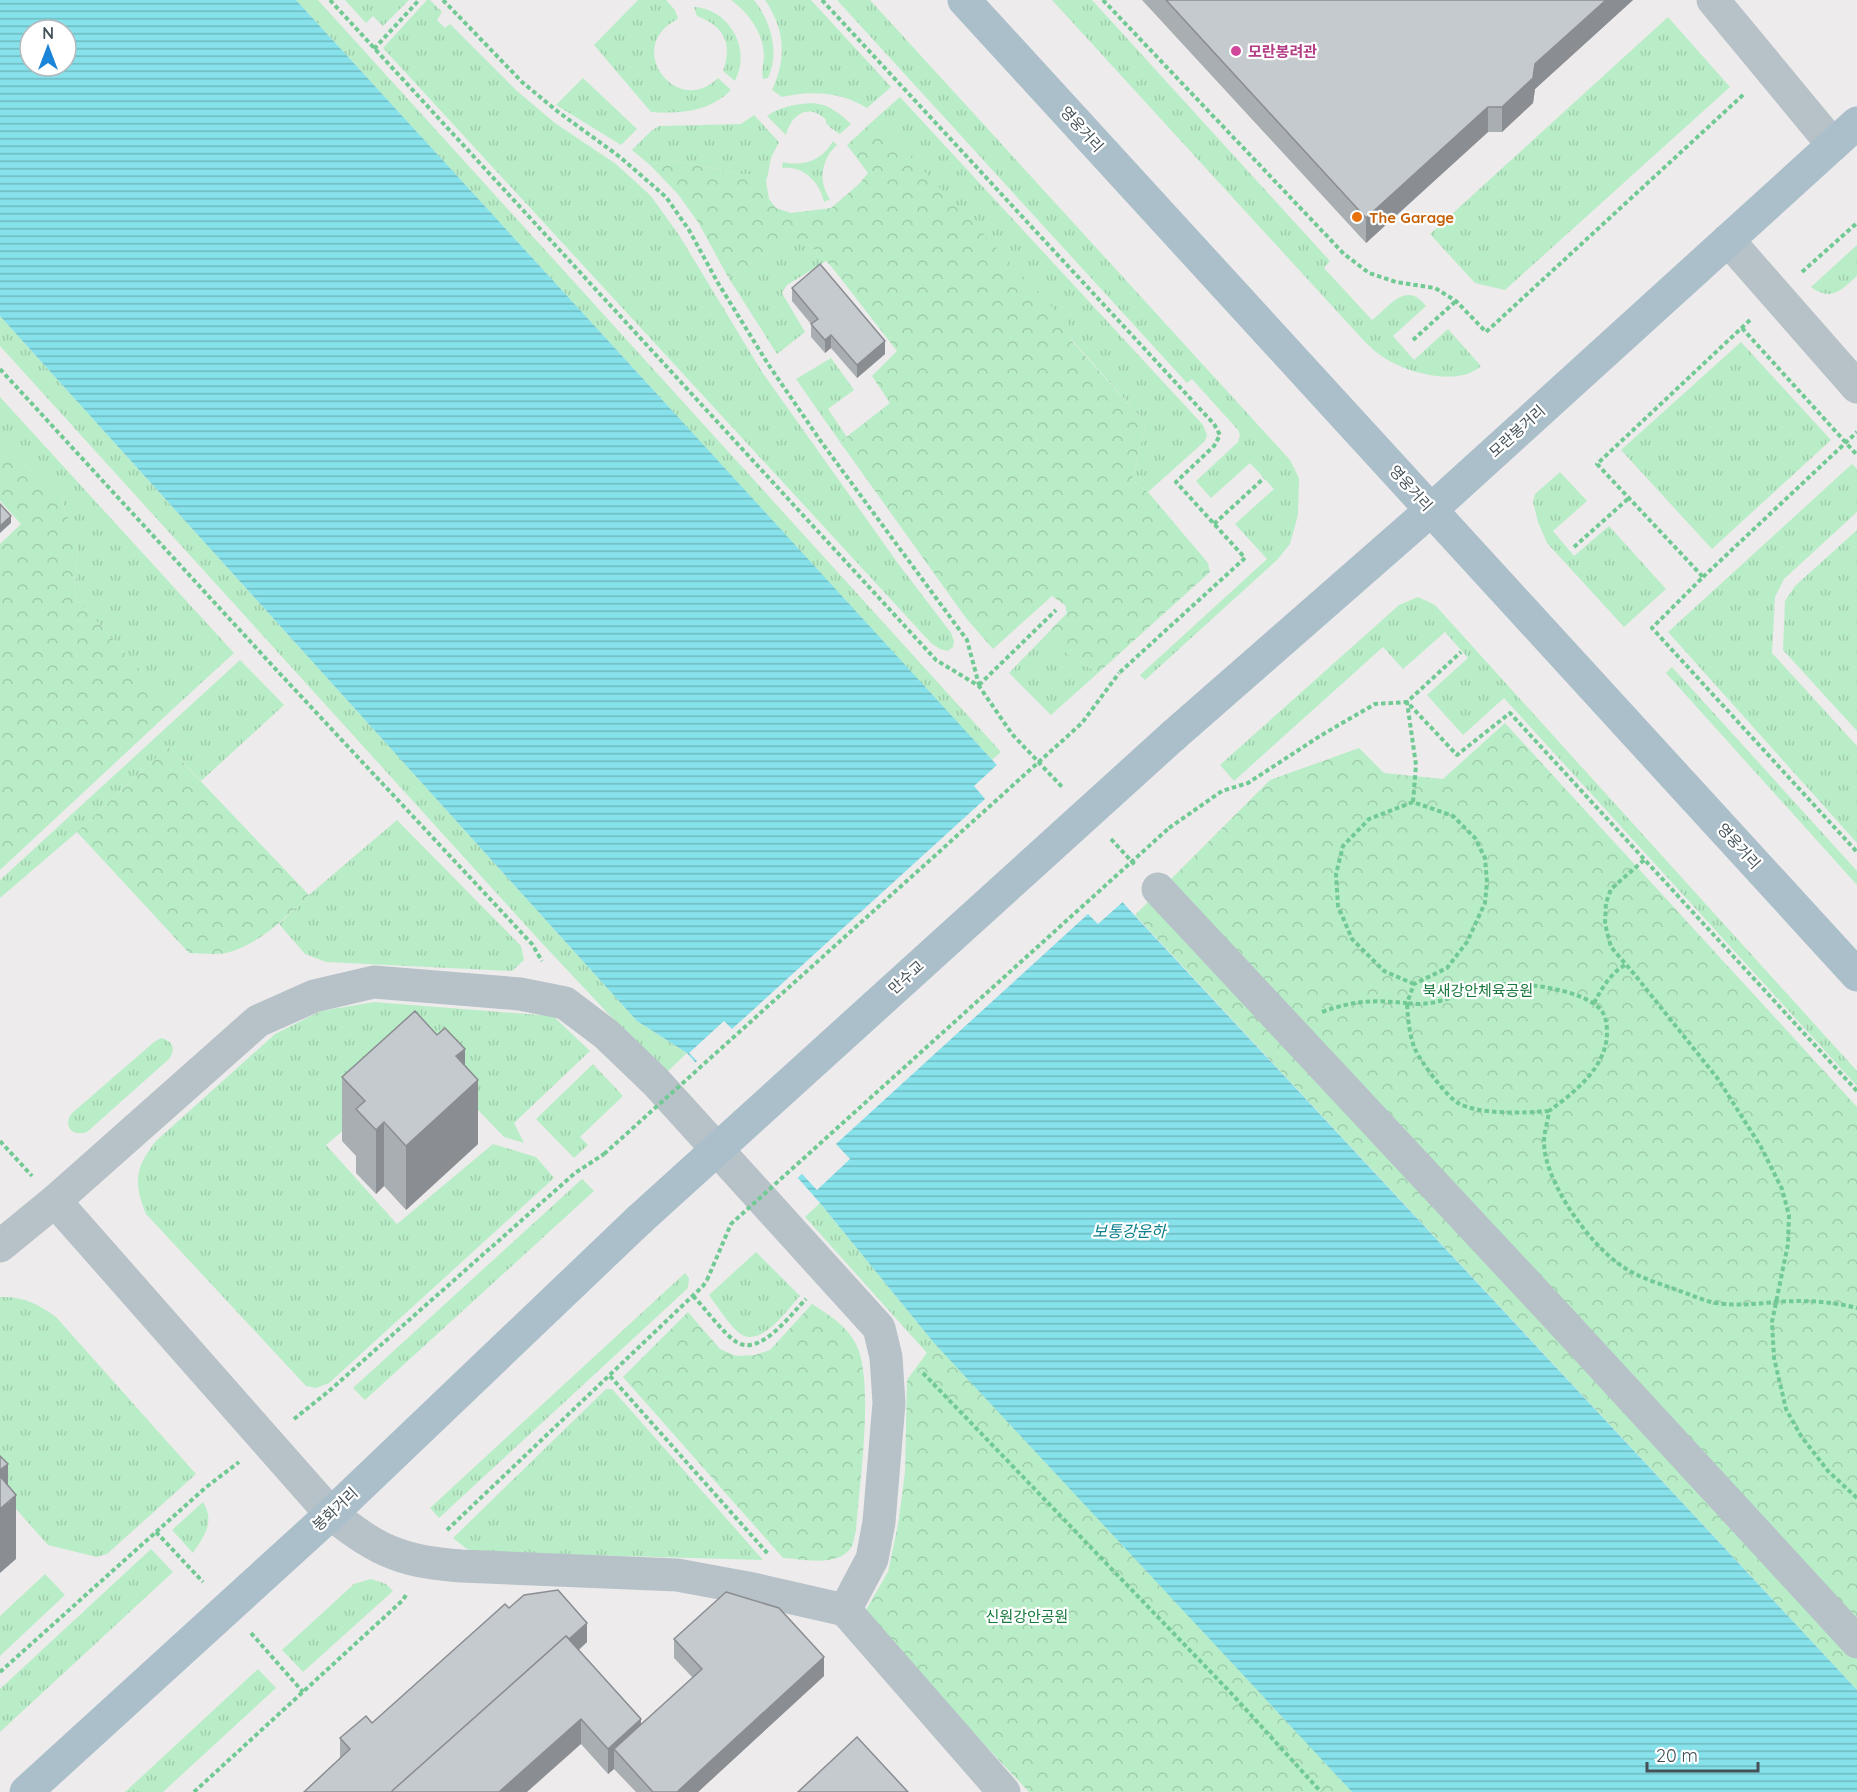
<svg xmlns="http://www.w3.org/2000/svg" width="1857" height="1792" font-family="Quicksand,'Noto Sans KR',sans-serif">
<style>
.grass{fill:url(#grass-tufts)}
.forest{fill:url(#forest-crowns)}
.water{fill:url(#water-rules);fill-rule:evenodd}
.pier{fill:#eeebec}
.lines{fill:none;stroke-linecap:round;stroke-linejoin:round}
.path{stroke:#71ca94;stroke-width:4;stroke-dasharray:4.5 3;stroke-linecap:butt}
.minor{stroke:#b7c2c8;stroke-width:33}
.major{stroke:#abbfcb;stroke-width:33}
.path-bridge{stroke:#71ca94;stroke-width:4;stroke-dasharray:4.5 3;stroke-linecap:butt}
.major-bridge{stroke:#abbfcb;stroke-width:33}
.wall{fill:#a9aeb2}
.shaded-wall{fill:#8a8d91}
.building{fill:#c5cacf;stroke:#8a8d91;stroke-width:1.5}
.hotel-dot{fill:#d1479c;stroke:#fff;stroke-width:2}
.food-dot{fill:#e8710a;stroke:#fff;stroke-width:2}
.labels{text-anchor:middle;dominant-baseline:central;stroke-width:4.5;stroke-linejoin:round;paint-order:stroke}
.hotel-label{font-size:15px;font-weight:bold;fill:#b23c85;stroke:#fff;text-anchor:start}
.street-label{font-size:15px;fill:#445158;stroke:#fff}
.food-label{font-size:15px;font-weight:bold;fill:#c56008;stroke:#fff;text-anchor:start}
.park-label{font-size:15px;fill:#17783c;stroke:#fff}
.water-label{font-size:16px;font-style:italic;fill:#0e818c;stroke:#fff}
</style>
<defs>
<pattern id="grass-tufts" width="24" height="20" patternUnits="userSpaceOnUse" patternTransform="scale(1.5)"><rect width="24" height="20" fill="#b9edc7"/><path d="M3 7l-1-3M5 7V3M7 7l1-3M15 17l-1-3M17 17v-4M19 17l1-3" fill="none" stroke="#a0cdad"/></pattern>
<pattern id="forest-crowns" width="20" height="18" patternUnits="userSpaceOnUse" patternTransform="scale(1.5)"><rect width="20" height="18" fill="#b9edc7"/><path d="M2 6a3 3 0 1 1 6 0M12 15a3 3 0 1 1 6 0" fill="none" stroke="#a0cdad"/></pattern>
<pattern id="water-rules" width="6" height="5" patternUnits="userSpaceOnUse" patternTransform="scale(1.5)"><rect width="6" height="5" fill="#86e1ea"/><path d="M0 2.5h6" fill="none" stroke="#6fb9c0"/></pattern>
</defs>
<rect width="100%" height="100%" fill="#eeebec"/>
<g class="grass">
<path d="M296,0H318L1001,752L992,760L968,734Z"/>
<path d="M345,0H409L383,26L373,16L366,23Z"/>
<path d="M427,0H430L442,12L437,20L445,28L450,24L517,91L555,123L616,164L651,196L679,235L762,372L897,562L951,633L954,641L953,647L948,651L940,649L931,643L383,48Z"/>
<path d="M638,0H666L675,10L678,19C622,46 677,119 718,78L731,90C709,112 680,114 651,112L594,45Z"/>
<path d="M731,0H754C771,22 780,52 768,78L763,79C761,71 764,63 764,55C763,33 749,13 731,0Z"/>
<path d="M765,0H811L891,87L867,108C842,92 811,90 782,97L772,90C787,59 785,29 765,0Z"/>
<path d="M837,0H870L1290,460L1299,478L1298,515L1290,544L1277,560L1145,680L1140,675L1267,559L1235,524L1274,489L1250,463L1211,498L1196,481L1238,442L1240,435L1238,430L1192,379L1187,383Z"/>
<path d="M1052,0H1092L1330,261L1324,268L1372,320C1390,307 1405,280 1426,306L1393,336L1414,360L1448,329L1481,366C1459,387 1406,373 1383,357C1376,353 1371,347 1365,342Z"/>
<path d="M694,7C730,9 752,50 735,81L723,71C733,44 724,26 697,16Z"/>
<path d="M1668,17L1730,87L1505,290L1475,283L1430,234Z"/>
<path d="M583,78L637,129L621,145L556,105Z"/>
<path d="M900,97L1203,425L1207,435L1205,441L1148,492L1132,480L1146,423L875,119Z"/>
<path d="M813,103C830,105 839,113 851,124L840,134C837,132 831,129 828,125C822,119 830,123 823,117C805,103 790,118 786,135L767,116C781,106 796,104 813,103Z"/>
<path d="M754,115L779,142L771,158L768,174H742L677,161L650,165L632,150L651,131L659,126L741,124Z"/>
<path d="M833,141L837,145C821,159 818,182 830,199L824,202C820,182 803,165 782,168L783,162C803,167 823,160 833,141Z"/>
<path d="M787,243H807L826,261L787,285L782,293L805,332L777,354L728,277Z"/>
<path d="M1857,245V276C1841,290 1832,302 1811,287Z"/>
<path d="M0,316L637,1021L687,1053L665,1074L539,940L0,346Z"/>
<path d="M1741,342L1831,440L1712,549L1621,450Z"/>
<path d="M831,358L854,390L828,409L847,437L840,442L796,379Z"/>
<path d="M0,397L234,653L174,708L74,596L78,552L61,495L0,446Z"/>
<path d="M1852,464L1857,469V512L1784,579L1775,597L1772,653L1857,746V843L1668,632Z"/>
<path d="M1560,472L1587,501L1553,531L1574,556L1609,526L1666,589L1624,627L1547,543L1538,522L1533,502L1535,494Z"/>
<path d="M1857,530V731L1783,650L1785,601L1795,586Z"/>
<path d="M1418,597L1435,605L1857,1071V1086L1504,698L1463,735L1427,695L1468,658L1445,632L1403,669L1383,647L1234,781L1220,765L1399,605Z"/>
<path d="M1043,638L1098,673L1051,715L1009,673Z"/>
<path d="M240,660L284,705L201,781L168,747L77,832L0,898V880Z"/>
<path d="M1672,667L1857,871V885L1666,673Z"/>
<path d="M397,820L521,946L524,960L512,971L326,962L305,954L279,924L309,895Z"/>
<path d="M374,1002L553,1016L590,1051L514,1123L524,1143L504,1137L428,1058L326,1145L397,1224L493,1144L536,1157L554,1178L329,1383L316,1388L306,1386L146,1214C133,1182 135,1168 156,1141L275,1034L321,1011Z"/>
<path d="M161,1038C173,1041 176,1049 169,1059L87,1132C73,1137 63,1127 71,1114L154,1042Z"/>
<path d="M593,1064L623,1096L580,1137L588,1145L574,1158L536,1119Z"/>
<path d="M582,1179L594,1191L365,1400L353,1388Z"/>
<path d="M820,1203L934,1343L1352,1792L944,1372L805,1217Z"/>
<path d="M756,1252L800,1296C787,1310 759,1351 738,1332C727,1322 718,1307 709,1295Z"/>
<path d="M685,1273L689,1278L688,1288L439,1518L430,1508Z"/>
<path d="M0,1297C23,1296 38,1304 56,1317L196,1474L107,1554L97,1557L48,1545L0,1491Z"/>
<path d="M606,1389H612L763,1560L482,1552L467,1549L453,1538Z"/>
<path d="M203,1502C215,1522 205,1535 193,1553L172,1530Z"/>
<path d="M151,1549L173,1572L0,1732V1689Z"/>
<path d="M45,1574L65,1595L0,1656V1616Z"/>
<path d="M371,1579L386,1584L393,1591L303,1672L282,1650L354,1584Z"/>
<path d="M258,1669L276,1688L163,1792H125Z"/>
</g>
<g class="forest">
<path d="M875,119L1069,325L1071,340L1146,423L1132,480L1148,492L1208,563L1210,572L1098,673L1043,638L1067,613L1065,605L1052,596L993,649L966,618L840,442L890,403L872,376L897,351L831,266L807,243H787L728,277L698,222L677,193L650,165L677,161L742,174H768L766,181L769,199L776,208L791,213L831,208L859,184L868,173L847,145Z"/>
<path d="M0,446L61,495L78,552L74,596L174,708L0,870V544L21,524L0,501Z"/>
<path d="M1505,723L1857,1107V1690L1135,915L1270,780L1359,748L1384,773L1443,779Z"/>
<path d="M168,747L309,895C285,918 260,944 226,953C215,955 200,953 189,953L77,832Z"/>
<path d="M812,1304C829,1315 846,1325 856,1344C875,1381 859,1487 856,1531C854,1536 854,1542 852,1546C840,1568 803,1559 783,1558L623,1377L688,1312L720,1349L736,1356L755,1355L770,1350Z"/>
<path d="M934,1343L1352,1792H1029L863,1615L888,1572L898,1525L905,1472L907,1380Z"/>
</g>
<path class="water" d="M0,0H296L1137,918L1857,1690V1792H1352L934,1343L820,1203L687,1053L637,1021L0,316ZM30,30H66V66H30Z"/>
<path class="pier" d="M999,763L1125,900L1098,924L1088,914L836,1144L850,1159L817,1190L802,1174L795,1180L693,1065L697,1061L689,1053L724,1021L732,1029L985,799L974,786Z"/>
<g class="lines">
<g class="path">
<path d="M330,0L936,660L979,686L1012,734L1063,788"/>
<path d="M443,0L522,82L557,111L620,157L666,197L689,230L718,283L768,364L822,443L967,640L979,685"/>
<path d="M822,0L1214,424L1220,435L1214,446L1176,482L1245,558L1119,673"/>
<path d="M1103,0L1344,254L1369,273L1396,282L1435,288L1456,301L1486,332L1744,94"/>
<path d="M374,49L419,0"/>
<path d="M1802,272L1857,223"/>
<path d="M1750,320L1597,464L1703,577L1652,628L1857,852"/>
<path d="M1742,328L1857,455"/>
<path d="M1413,340L1456,301"/>
<path d="M0,369L270,663L532,944L542,961"/>
<path d="M1214,524L1264,478"/>
<path d="M1574,547L1629,498"/>
<path d="M1703,577L1857,432"/>
<path d="M979,685L1056,610"/>
<path d="M1413,802L1416,765L1407,702L1461,652"/>
<path d="M1169,828L1222,791L1248,783L1320,736L1375,704L1407,702L1457,755L1510,713L1857,1091"/>
<path d="M1111,839L1135,865"/>
<path d="M1644,860L1611,889L1606,903L1605,924L1611,947L1635,975L1718,1079L1761,1147L1782,1189L1789,1215L1788,1244L1772,1322L1774,1358L1786,1409L1801,1436L1828,1471L1857,1498"/>
<path d="M1594,1003C1602,988 1610,974 1625,965"/>
<path d="M1322,1012C1356,1000 1372,1000 1407,1003L1414,984L1447,968L1467,942L1485,903L1487,882L1485,858L1475,838L1453,816L1413,802L1369,819L1343,846L1336,874L1338,906L1352,939L1384,971L1414,984"/>
<path d="M1549,1111C1526,1113 1479,1115 1458,1103C1447,1097 1420,1061 1415,1049C1409,1035 1408,1018 1407,1003C1438,1008 1462,991 1492,985C1518,981 1584,989 1601,1010C1606,1016 1607,1024 1607,1032C1607,1067 1575,1092 1549,1111C1548,1121 1544,1132 1544,1142C1544,1181 1588,1242 1619,1264C1636,1277 1658,1283 1677,1290C1690,1294 1703,1301 1716,1303C1737,1306 1755,1304 1775,1302C1803,1300 1830,1301 1857,1308"/>
<path d="M0,1141L32,1176"/>
<path d="M693,1296C704,1307 723,1333 735,1341C759,1359 791,1314 806,1299"/>
<path d="M923,1373L1230,1692L1321,1792"/>
<path d="M610,1376L769,1555"/>
<path d="M294,1419L329,1391L575,1173L604,1154"/>
<path d="M447,1530L703,1286L707,1280"/>
<path d="M156,1532L203,1582"/>
<path d="M251,1633L303,1692"/>
<path d="M0,1672L205,1488L239,1462"/>
<path d="M194,1792L403,1600L406,1595"/>
</g>
<g class="minor">
<path d="M1713,0L1833,145"/>
<path d="M1728,240L1857,387"/>
<path d="M1158,889L1552,1311L1857,1642"/>
<path d="M55,1201L258,1021L314,996L374,982L520,994L565,1003L606,1034L656,1082L879,1328L886,1357L889,1403L879,1522L872,1559L845,1610L1004,1792"/>
<path d="M0,1246L55,1201L331,1514C351,1529 372,1546 396,1554C417,1562 439,1564 461,1566L677,1575L753,1589L845,1610"/>
</g>
<g class="major">
<path d="M964,0L1857,975"/>
<path d="M1174,735L1431,510L1857,123"/>
<path d="M26,1792L331,1514L639,1220"/>
</g>
<g class="path-bridge">
<path d="M604,1154L1082,723L1119,673"/>
<path d="M707,1280L731,1224L1169,828"/>
</g>
<path class="major-bridge" d="M639,1220L1174,735"/>
</g>
<g class="wall">
<path d="M1142,0H1633L1535,89L1533,103L1502,132H1488L1366,243Z"/>
<path d="M792,288L885,354L857,378L831,348L825,353L811,337V324L792,301Z"/>
<path d="M437,1035L465,1066L478,1144L406,1210L384,1186L376,1194L356,1173V1156L342,1141V1077Z"/>
<path d="M509,1608L587,1642L579,1650L641,1725L693,1678L674,1658V1639L824,1676L698,1792H636L614,1769L608,1774L581,1744L340,1758V1738L372,1723Z"/>
</g>
<g class="shaded-wall">
<path d="M1606,0H1633L1535,89L1533,103L1502,132V107L1535,64Z"/>
<path d="M1488,107V132L1366,243V218Z"/>
<path d="M831,335V348L825,353V340Z"/>
<path d="M885,341V354L857,378V365Z"/>
<path d="M11,516V523L0,533V526Z"/>
<path d="M465,1049V1092L478,1080V1144L406,1210V1146L456,1056Z"/>
<path d="M384,1122V1186L376,1194V1130Z"/>
<path d="M8,1464V1503L16,1495V1559L0,1573V1470Z"/>
<path d="M587,1623V1642L419,1792H398Z"/>
<path d="M824,1657V1676L698,1792H677Z"/>
<path d="M581,1719V1744L527,1792H499Z"/>
<path d="M641,1719V1744L614,1749V1769L608,1774V1749Z"/>
</g>
<g class="building">
<path d="M1166,0H1606L1535,64L1533,78L1502,107H1488L1366,218Z"/>
<path d="M820,264L885,341L857,365L831,335L825,340L811,324L818,319L792,288Z"/>
<path d="M0,504L11,516L0,526Z"/>
<path d="M415,1011L437,1035L445,1028L465,1049L456,1056L478,1080L406,1146L384,1122L376,1130L356,1109L365,1101L342,1077Z"/>
<path d="M0,1456L8,1464L0,1470Z"/>
<path d="M0,1476L16,1495L0,1509Z"/>
<path d="M558,1590L587,1623L569,1639L566,1636L392,1792H304L350,1749L340,1738L366,1716L372,1723L505,1604L509,1608L524,1595Z"/>
<path d="M726,1592L779,1608L824,1657L677,1792H653L614,1749L702,1669L674,1639Z"/>
<path d="M566,1636L641,1719L608,1749L581,1719L499,1792H393L392,1791Z"/>
<path d="M857,1737L908,1792H798Z"/>
</g>
<circle class="hotel-dot" cx="1236" cy="51" r="6"/>
<circle class="food-dot" cx="1357" cy="217" r="6"/>
<g class="labels">
<g class="hotel-label">
<text x="1248" y="51">모란봉려관</text>
</g>
<g class="street-label">
<text transform="translate(1082 129) rotate(48)">영웅거리</text>
<text transform="translate(1517 431) rotate(-42)">모란봉거리</text>
<text transform="translate(1411 488) rotate(48)">영웅거리</text>
<text transform="translate(1739 846) rotate(48)">영웅거리</text>
<text transform="translate(906 977) rotate(-42)">만수교</text>
<text transform="translate(335 1509) rotate(-43)">봉화거리</text>
</g>
<g class="food-label">
<text x="1369" y="217">The Garage</text>
</g>
<g class="park-label">
<text x="1478" y="990">북새강안체육공원</text>
<text x="1027" y="1616">신원강안공원</text>
</g>
<g class="water-label">
<text x="1129" y="1231">보통강운하</text>
</g>
</g>
<g transform="translate(48 48)"><circle r="28" fill="#ffffff" stroke="#b4b9bc" stroke-width="1.5"/>
<path d="M0-4.5L10 22L0 15L-10 22Z" fill="#1a84d9"/>
<text y="-9" font-size="16" font-weight="bold" text-anchor="middle" fill="#445158">N</text>
</g>
<path d="M1647 1762v9h111v-9" fill="none" stroke="#445158" stroke-width="3"/>
<text x="1656" y="1762" font-size="18" fill="#445158" stroke="#ffffff" stroke-width="4.5" paint-order="stroke">20 m</text>
</svg>
